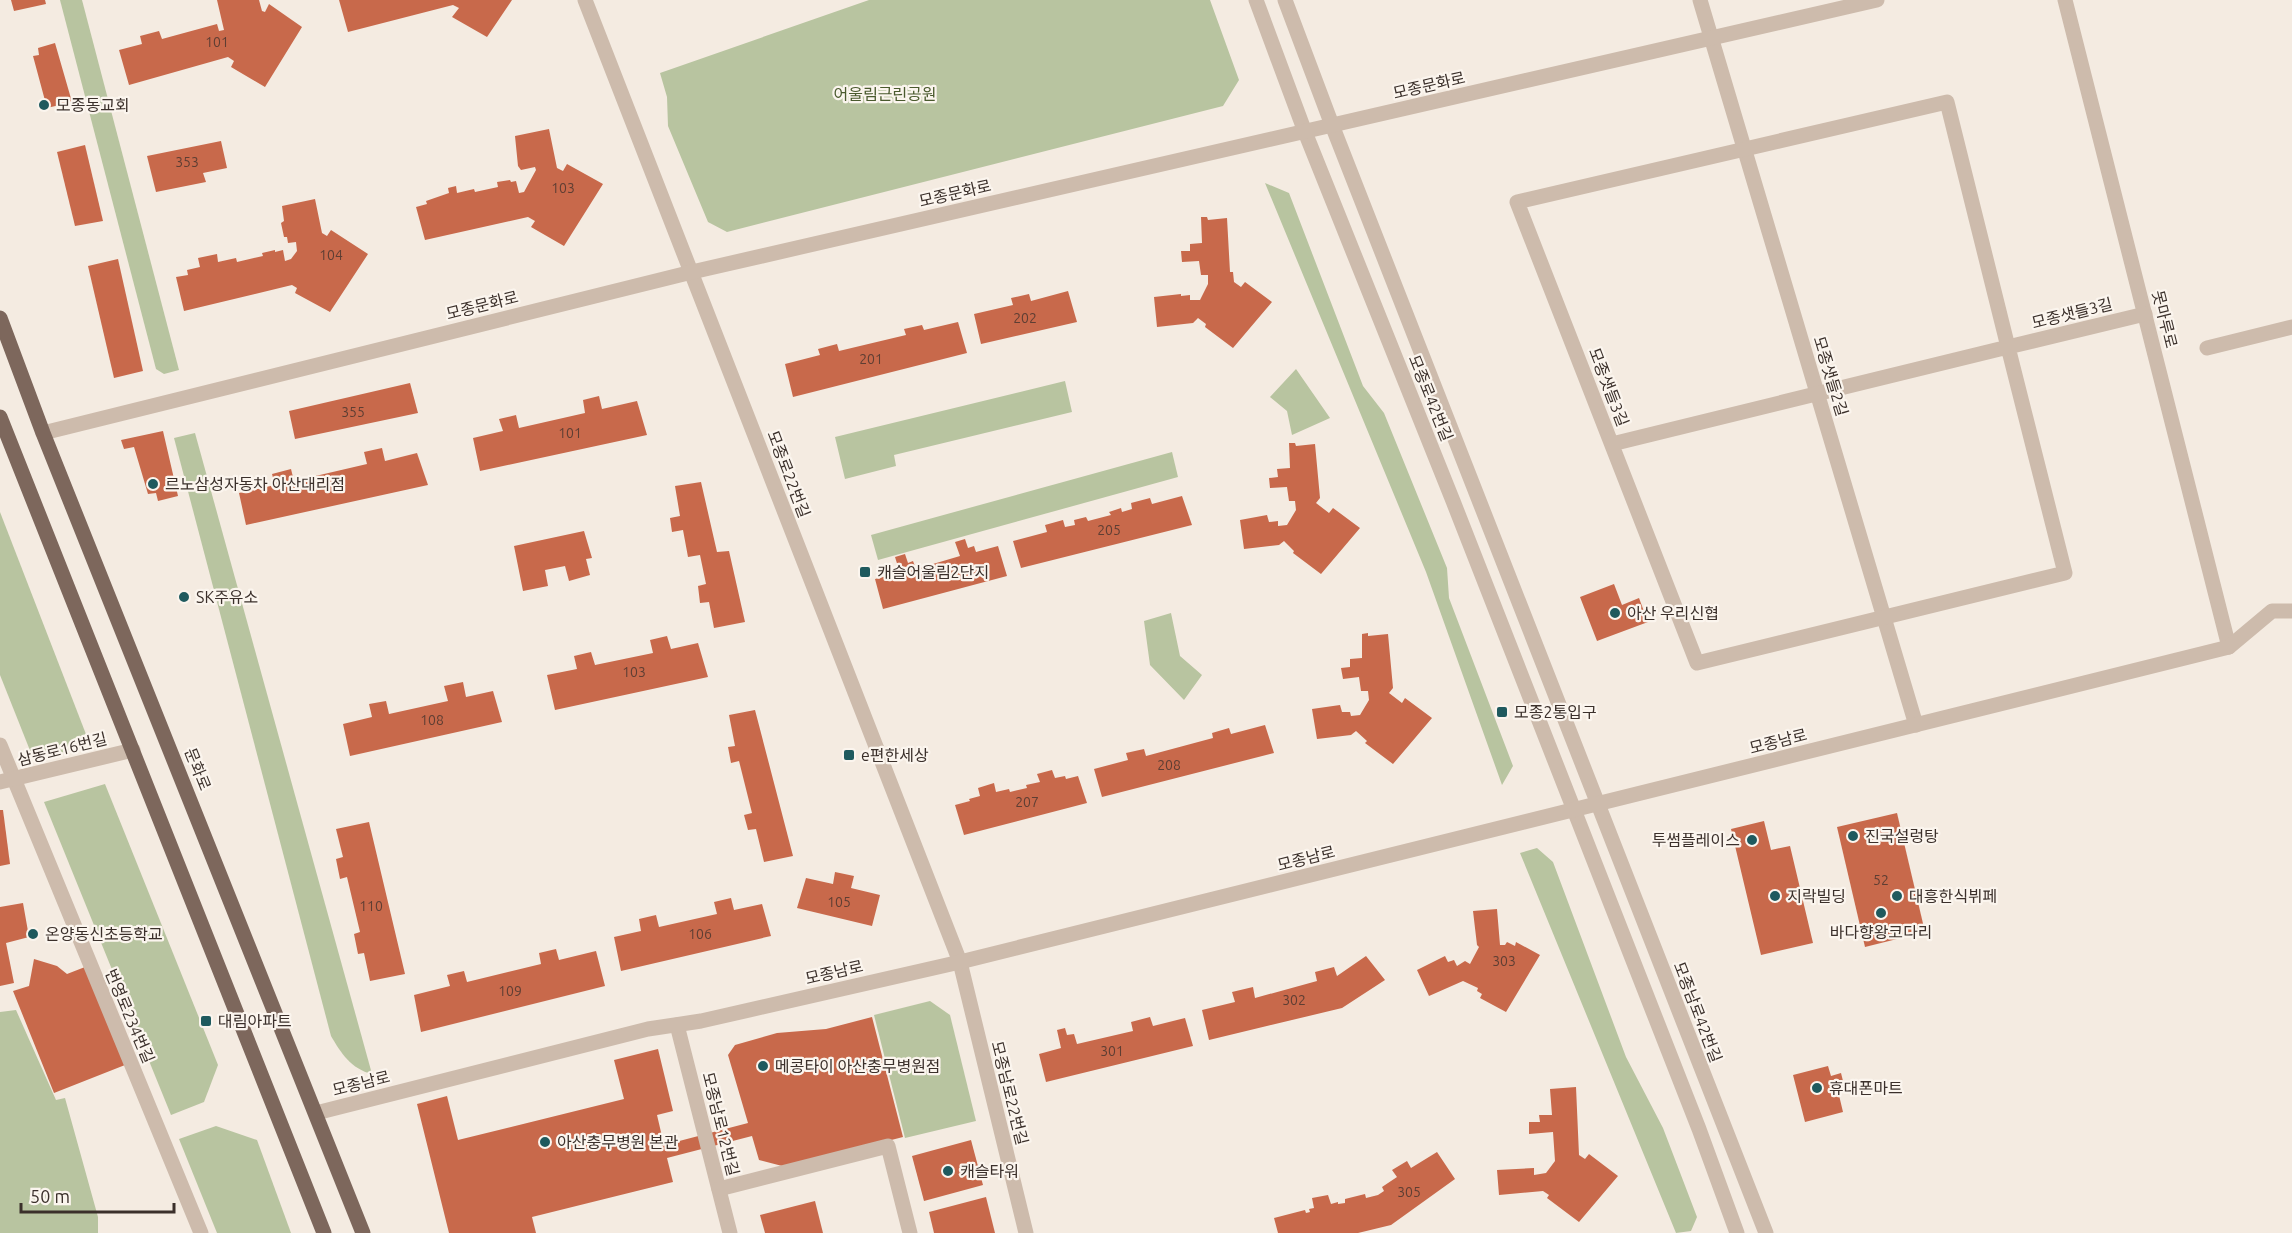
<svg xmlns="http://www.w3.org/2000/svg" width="2292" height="1233" font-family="Ubuntu,'Noto Sans KR',sans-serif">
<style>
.green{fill:#b8c4a0}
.building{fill:#c8694b}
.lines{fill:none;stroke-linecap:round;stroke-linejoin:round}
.minor{stroke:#cdbbac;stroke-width:15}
.major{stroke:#7d675c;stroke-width:15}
.poi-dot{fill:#1f5a5e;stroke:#fbf5ee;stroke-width:2}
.labels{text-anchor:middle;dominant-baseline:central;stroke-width:4.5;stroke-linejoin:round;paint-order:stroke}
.number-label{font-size:14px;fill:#5e3e33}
.street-label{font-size:16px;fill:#3b302b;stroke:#fbf5ee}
.park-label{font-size:16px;fill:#4a5a2e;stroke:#fbf5ee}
.poi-label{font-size:16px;fill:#3b302b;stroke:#fbf5ee;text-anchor:start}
</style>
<rect width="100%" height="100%" fill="#f4ebe1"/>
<g class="green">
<path d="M60,0H82L179,370L164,374L156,369Z"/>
<path d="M869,0H1210L1239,80L1223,106L727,232L708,222L668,126L667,97L660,73Z"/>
<path d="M1265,183L1289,193L1363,386L1384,413L1447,568L1449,598L1513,766L1502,785L1426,572Z"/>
<path d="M1296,369L1330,418L1292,435L1287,411L1270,397Z"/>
<path d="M1065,381L1072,412L894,455L896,466L845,479L835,437Z"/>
<path d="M195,433L372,1074C351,1069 341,1053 331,1036L174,438Z"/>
<path d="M1172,452L1178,477L878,560L871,535Z"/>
<path d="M0,512L89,742L85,748L38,757L31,753L0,675Z"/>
<path d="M1171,613L1180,656L1202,675L1184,700L1150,665L1144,621Z"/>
<path d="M105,784L218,1065L204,1102L171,1115L44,802Z"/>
<path d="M1537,848L1553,862L1626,1057L1663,1128L1697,1217L1691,1231L1676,1233L1520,853Z"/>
<path d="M930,1001L950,1015L976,1121L905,1138L874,1015Z"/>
<path d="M16,1010L56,1100L65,1098L98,1217V1233H0V1012Z"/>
<path d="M216,1126L257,1140L291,1233H217L179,1139Z"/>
</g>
<g class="building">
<path d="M11,0H45L46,4L14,11Z"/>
<path d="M217,0H259L262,11L265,12L269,4L302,27L265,87L231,67L234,61L228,57L129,85L119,50L142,44L140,36L159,31L162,39L217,24L219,31L224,30Z"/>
<path d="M339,0H512L487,37L452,17L459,8L453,5L348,32Z"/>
<path d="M55,43L72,102L47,108L33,56L39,55L38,48Z"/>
<path d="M549,129L557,168L563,171L567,164L603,184L564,246L531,227L535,221L528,217L425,240L416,207L427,204L426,201L449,193L448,188L456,186L457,193L474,189L475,192L498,187L497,182L510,180L511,182L516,181L519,193L524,192L536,170L535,167L521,170L518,166L515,136Z"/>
<path d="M221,141L227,168L203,173L206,182L156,192L147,156Z"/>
<path d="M85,145L103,221L75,226L57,152Z"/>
<path d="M315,199L322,233L327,236L331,230L368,254L330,312L295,293L297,288L292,285L184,311L176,277L188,275L187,270L200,267L198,258L217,254L218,262L236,258L237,262L263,256L262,253L275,250V252L283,250L285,261L291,259L297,251L296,242L288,243L287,237H284L281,223L284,221L282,206Z"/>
<path d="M1201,217H1207L1208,220L1227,218L1230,272H1233L1234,282L1241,287L1245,282L1272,302L1233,348L1205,327L1206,324L1198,318L1193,323L1157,327L1154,297L1181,294V296L1190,295V300H1200L1208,284V275H1201L1199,261L1182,262L1181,251H1190V244L1202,243Z"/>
<path d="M118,259L143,371L114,378L88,266Z"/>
<path d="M1068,291L1077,322L981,344L974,314L1013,305L1011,298L1029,294L1031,301Z"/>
<path d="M958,322L967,353L793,397L785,364L820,355L818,349L837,344L839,351L906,335L904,329L922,325L924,330Z"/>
<path d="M410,383L418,413L295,439L289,411Z"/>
<path d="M599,396L602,409L637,401L647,435L480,471L473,438L503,431L499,419L516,415L519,428L585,413L583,400Z"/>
<path d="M163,431L178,496L158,501L156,493L148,494L134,447L124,449L121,440Z"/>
<path d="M1289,443H1295L1296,446L1315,444L1320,498L1316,503L1329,513L1333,508L1360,528L1321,574L1293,553L1294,551L1284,541L1279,545L1244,549L1240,520L1267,515L1269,522L1278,521V526L1287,525L1296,510L1295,501H1289L1287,487L1270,488L1269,478L1278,477L1277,469L1290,468Z"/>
<path d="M382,448L385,461L417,453L428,485L246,525L239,493L275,485L272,474L291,469L294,481L367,464L364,452Z"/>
<path d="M701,482L717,552L729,551L745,622L714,628L709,602L700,603L698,586L706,584L700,555L688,557L683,530L672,532L670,518L680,516L675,486Z"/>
<path d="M1182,496L1192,525L1021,568L1013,541L1047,532L1045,525L1063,520L1065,527L1075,525L1074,520L1086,517L1088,521L1111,515L1109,512L1121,508L1122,512L1132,509L1131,503L1150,498L1152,504Z"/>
<path d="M584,531L592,558L586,559L590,575L569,581L565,566L545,570L548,586L523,591L514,546Z"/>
<path d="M965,539L968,548L974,546L976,552L998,546L1007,576L883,609L875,579L900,573L895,557L905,554L908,563L913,561L916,569L960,556L955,542Z"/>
<path d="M1614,584L1622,605L1639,598L1648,622L1597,641L1580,597Z"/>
<path d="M1368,633V636L1388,634L1393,688L1389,693L1402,703L1405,698L1432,718L1393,764L1365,743L1367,741L1356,731L1351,735L1317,739L1312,709L1340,705L1342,712H1350L1351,716L1360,715L1369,700L1368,691H1361L1359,677L1343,679L1341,668L1350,667V659L1362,658V634Z"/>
<path d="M667,636L671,649L698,643L708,677L555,710L547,675L577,669L574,656L591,652L595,665L653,653L650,640Z"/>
<path d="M463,682L466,697L493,691L502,722L350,756L343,724L372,717L369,704L386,701L389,714L448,701L444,686Z"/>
<path d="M755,710L793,856L764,862L756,829L748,830L744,815L752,813L739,761L731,763L728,747L735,746L729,715Z"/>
<path d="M1265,725L1274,753L1102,797L1094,769L1128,760L1126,753L1144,749L1146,756L1213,738L1212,733L1229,728L1231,734Z"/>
<path d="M1052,770L1055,778L1065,776L1066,779L1078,776L1087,803L964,835L955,805L970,801L969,799L980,796L978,788L994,783L996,792L1009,789L1010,792L1027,788L1026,785L1040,782L1037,774Z"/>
<path d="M0,810H3L10,864L0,866Z"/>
<path d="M1897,813L1925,932L1865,947L1837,827Z"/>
<path d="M1764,821L1771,850L1790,846L1813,943L1761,955L1731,829Z"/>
<path d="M369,822L405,974L370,981L364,953L358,954L354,934L360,932L347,877L340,879L336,859L343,857L336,829Z"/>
<path d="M835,872L854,876L851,888L880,895L872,926L797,908L806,878L833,884Z"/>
<path d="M731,898L734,910L762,904L771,936L621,971L614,937L641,931L639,919L656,915L659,927L717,914L714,902Z"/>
<path d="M23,903L29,937L6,943L14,983L0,986V907Z"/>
<path d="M1497,909L1500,945H1505L1507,942L1515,946L1516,942L1540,955L1506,1012L1480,998L1482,994L1477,991L1478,988L1463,981L1429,996L1417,970L1445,956L1448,962L1454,960L1457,966L1465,961L1470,964L1479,947L1477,945L1473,911Z"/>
<path d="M556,949L559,960L596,951L605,986L421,1032L414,995L450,986L447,975L464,971L467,982L541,964L539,953Z"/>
<path d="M1366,956L1385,980L1342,1008L1209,1040L1202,1010L1235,1002L1232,992L1253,987L1255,998L1317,981L1315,972L1334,967L1337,976Z"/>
<path d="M34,959L57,966L67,974L85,967L125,1065L54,1093L13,991L29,986Z"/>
<path d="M872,1017L903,1137L786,1167L759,1160L752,1136L667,1158L673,1182L532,1217L536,1233H449L417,1104L447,1096L458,1140L624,1099L614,1060L658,1049L673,1111L657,1115L664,1145L748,1123L728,1055L735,1045L777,1033L826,1029Z"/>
<path d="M1150,1017L1153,1026L1185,1018L1193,1046L1046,1082L1039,1054L1061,1048L1057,1030L1065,1028L1067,1035L1074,1034L1077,1044L1133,1031L1131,1022Z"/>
<path d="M1828,1066L1831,1076L1841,1073L1845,1089L1838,1091L1843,1112L1805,1122L1793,1075Z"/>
<path d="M1576,1087L1579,1155L1585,1159L1589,1154L1618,1176L1579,1222L1547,1198L1549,1195L1543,1191L1499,1195L1497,1170L1534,1168V1175L1546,1173L1555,1161L1553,1132L1529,1134V1122H1540L1539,1115H1552L1550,1089Z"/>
<path d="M971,1140L983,1185L924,1201L912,1156Z"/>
<path d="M1437,1152L1455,1179L1391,1225L1358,1233H1278L1274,1218L1305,1210L1306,1213L1310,1212L1309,1209L1314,1208L1312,1198L1328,1195L1331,1204L1338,1202V1204L1345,1203V1199L1365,1194L1366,1198L1378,1195L1384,1191L1382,1187L1397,1177L1392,1170L1407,1161L1411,1168Z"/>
<path d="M986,1197L995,1233H934L929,1212Z"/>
<path d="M815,1201L823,1233H765L760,1215Z"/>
</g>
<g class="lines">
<g class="minor">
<path d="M585,0L960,962L1026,1233"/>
<path d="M1256,0L1305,132L1453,501L1699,1129L1737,1233"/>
<path d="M1285,0L1332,125L1766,1233"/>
<path d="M1700,0L1916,725"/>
<path d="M2065,0L2229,647"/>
<path d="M2207,348L2292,327"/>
<path d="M43,433L692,272L1877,0"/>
<path d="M1612,444L2008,347L1947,102L1517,202L1697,663L2065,573L2008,347L2145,314"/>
<path d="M0,745L201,1233"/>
<path d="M0,782L133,750"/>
<path d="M677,1025L730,1233"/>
<path d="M316,1113L648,1029L701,1021L960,962L2229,647L2272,611H2292"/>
<path d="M719,1189L888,1146L910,1233"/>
</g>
<g class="major">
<path d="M0,318L43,433L363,1233"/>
<path d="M0,417L324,1233"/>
</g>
</g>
<g class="poi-dot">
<circle cx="44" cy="105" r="6"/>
<circle cx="153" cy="484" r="6"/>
<rect x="859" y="566" width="12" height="12" rx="3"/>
<circle cx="184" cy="597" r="6"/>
<circle cx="1615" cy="613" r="6"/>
<rect x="1496" y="706" width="12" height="12" rx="3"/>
<rect x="843" y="749" width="12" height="12" rx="3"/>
<circle cx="1853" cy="836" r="6"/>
<circle cx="1752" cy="840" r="6"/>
<circle cx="1775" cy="896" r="6"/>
<circle cx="1897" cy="896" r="6"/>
<circle cx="1881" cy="913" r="6"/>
<circle cx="33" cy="934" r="6"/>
<rect x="200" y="1015" width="12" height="12" rx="3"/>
<circle cx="763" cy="1066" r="6"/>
<circle cx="1817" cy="1088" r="6"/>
<circle cx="545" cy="1142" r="6"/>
<circle cx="948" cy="1171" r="6"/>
</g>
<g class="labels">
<g class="number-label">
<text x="217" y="42">101</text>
<text x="187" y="162">353</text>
<text x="563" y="188">103</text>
<text x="331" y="255">104</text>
<text x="1025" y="318">202</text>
<text x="871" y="359">201</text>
<text x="353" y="412">355</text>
<text x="570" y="433">101</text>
<text x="1109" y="530">205</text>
<text x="634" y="672">103</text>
<text x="432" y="720">108</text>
<text x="1169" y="765">208</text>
<text x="1027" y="802">207</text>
<text x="1881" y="880">52</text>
<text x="839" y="902">105</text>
<text x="371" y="906">110</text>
<text x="700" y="934">106</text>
<text x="1504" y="961">303</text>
<text x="510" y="991">109</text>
<text x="1294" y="1000">302</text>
<text x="1112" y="1051">301</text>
<text x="1409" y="1192">305</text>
</g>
<g class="street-label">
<text transform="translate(1429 85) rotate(-13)">모종문화로</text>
<text transform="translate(955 193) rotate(-13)">모종문화로</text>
<text transform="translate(482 305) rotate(-14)">모종문화로</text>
<text transform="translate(2072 313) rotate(-14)">모종샛들3길</text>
<text transform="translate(2165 319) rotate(76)">못마루로</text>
<text transform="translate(1831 376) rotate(73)">모종샛들2길</text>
<text transform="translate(1609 387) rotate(69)">모종샛들3길</text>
<text transform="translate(1431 398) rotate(68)">모종로42번길</text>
<text transform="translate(789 474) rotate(69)">모종로22번길</text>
<text transform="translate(1778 741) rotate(-14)">모종남로</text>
<text transform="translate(62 749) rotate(-14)">삼동로16번길</text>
<text transform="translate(198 769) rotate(68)">문화로</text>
<text transform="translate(1306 858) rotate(-14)">모종남로</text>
<text transform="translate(834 972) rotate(-13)">모종남로</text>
<text transform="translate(1698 1012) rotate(69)">모종남로42번길</text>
<text transform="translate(130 1016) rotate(67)">번영로234번길</text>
<text transform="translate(361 1083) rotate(-14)">모종남로</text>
<text transform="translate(1010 1093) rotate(76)">모종남로22번길</text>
<text transform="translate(721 1124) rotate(76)">모종남로12번길</text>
</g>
<g class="park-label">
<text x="885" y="94">어울림근린공원</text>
</g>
<g class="poi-label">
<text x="56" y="105">모종동교회</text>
<text x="165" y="484">르노삼성자동차 아산대리점</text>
<text x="877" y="572">캐슬어울림2단지</text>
<text x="196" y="597">SK주유소</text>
<text x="1627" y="613">아산 우리신협</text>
<text x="1514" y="712">모종2통입구</text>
<text x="861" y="755">e편한세상</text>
<text x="1865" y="836">진국설렁탕</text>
<text x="1740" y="840" text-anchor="end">투썸플레이스</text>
<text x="1787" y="896">지락빌딩</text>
<text x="1909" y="896">대흥한식뷔페</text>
<text x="1881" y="932" text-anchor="middle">바다향왕코다리</text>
<text x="45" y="934">온양동신초등학교</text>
<text x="218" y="1021">대림아파트</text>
<text x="775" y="1066">메콩타이 아산충무병원점</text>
<text x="1829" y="1088">휴대폰마트</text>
<text x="557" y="1142">아산충무병원 본관</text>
<text x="960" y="1171">캐슬타워</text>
</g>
</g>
<path d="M21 1203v9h153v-9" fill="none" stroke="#3b302b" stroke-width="3"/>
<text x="30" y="1203" font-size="18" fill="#3b302b" stroke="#fbf5ee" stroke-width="4.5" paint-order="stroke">50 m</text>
</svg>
